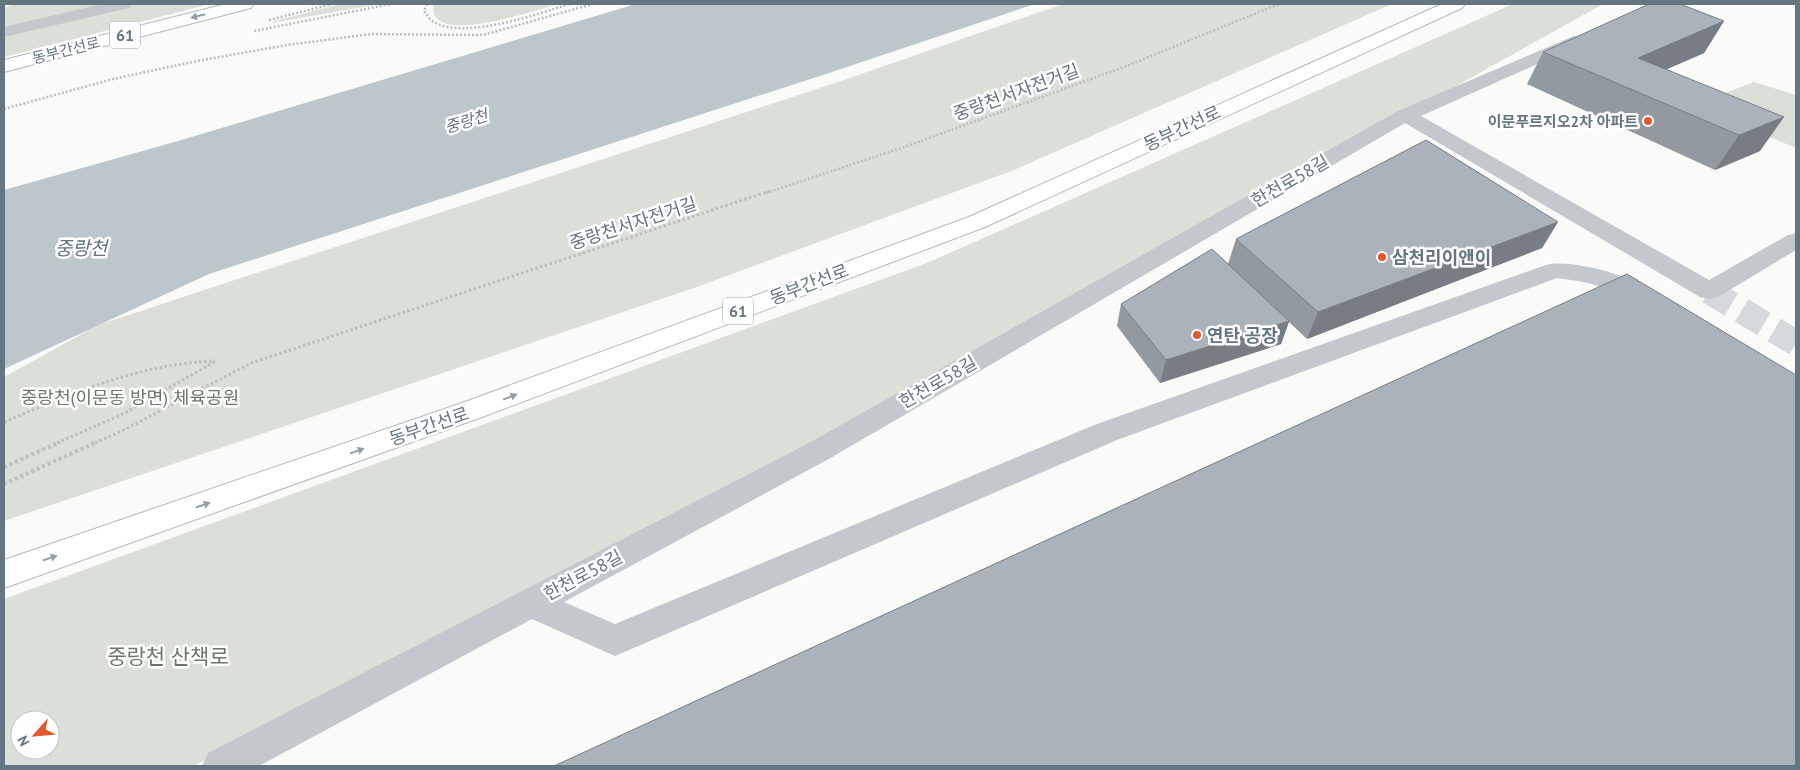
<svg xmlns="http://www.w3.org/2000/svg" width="1800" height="770" font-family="'PT Sans','Noto Sans KR',sans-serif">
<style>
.green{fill:#dadfd7;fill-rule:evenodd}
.water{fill:#bbc7cb}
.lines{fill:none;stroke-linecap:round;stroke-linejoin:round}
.minor-tunnel{stroke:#d5d9db;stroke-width:26;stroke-dasharray:26 12;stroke-linecap:butt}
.highway-casing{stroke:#b4b9bd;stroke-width:2}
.path-far2{stroke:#bbbfc2;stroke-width:2.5;stroke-dasharray:2 2;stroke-linecap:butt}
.path-far1{stroke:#bbbfc2;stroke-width:3;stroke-dasharray:2.5 2.5;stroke-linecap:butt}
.path{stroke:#bbbfc2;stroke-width:4;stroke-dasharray:3 3;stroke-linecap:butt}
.minor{fill:#c3c8cc;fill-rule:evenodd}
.highway{fill:#fff;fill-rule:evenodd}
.wall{fill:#929a9f}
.shaded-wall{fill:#777d82}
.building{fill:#aab3b9;stroke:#777d82}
.oneway{fill:#939fa8}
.poi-dot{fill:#e4572e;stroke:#fff;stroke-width:2}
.labels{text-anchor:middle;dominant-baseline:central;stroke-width:5;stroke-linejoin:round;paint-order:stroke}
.far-street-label{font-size:15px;fill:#657683;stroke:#fff}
.far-poi-label{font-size:15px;font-weight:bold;fill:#657683;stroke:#fff;text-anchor:end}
.shield{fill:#fff;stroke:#939fa8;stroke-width:1}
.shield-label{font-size:16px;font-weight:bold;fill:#657683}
.far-water-label{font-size:16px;font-style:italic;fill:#60757c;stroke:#fff}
.street-label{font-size:18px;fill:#657683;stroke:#fff}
.poi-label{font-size:18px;font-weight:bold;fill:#657683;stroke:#fff;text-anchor:start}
.park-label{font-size:18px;fill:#687a64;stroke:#fff}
.water-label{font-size:19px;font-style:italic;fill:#60757c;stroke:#fff}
.near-park-label{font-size:21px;fill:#687a64;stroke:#fff}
</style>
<rect width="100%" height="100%" fill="#fafaf8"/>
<g class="green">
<path d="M17,4H210L4,57V7Z"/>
<path d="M341,4H380L271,23L274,21Z"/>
<path d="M434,4H558C540,9 424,49 434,4Z"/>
<path d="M1063,4H1392L1014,170L694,288L4,521V377L98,325L844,80Z"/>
<path d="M1513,4H1603L530,603L193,766H4V599L927,263ZM20,720H50V750H20Z"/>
<path d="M1754,82L1796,95V148L1694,105Z"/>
</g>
<path class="water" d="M636,4H1035L832,72L209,274L4,369V190L178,141Z"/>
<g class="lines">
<path class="minor-tunnel" d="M1709,291L1796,343"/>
<g class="highway-casing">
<g id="highway">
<path d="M226,4H254L251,8L4,72V60Z"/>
<path d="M1442,4H1465L1462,8L985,227L482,417L4,588V560L462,403L969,217Z"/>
</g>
</g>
<g class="path-far2">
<path d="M427,4L424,11C427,15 430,20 434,22C464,40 538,14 569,4"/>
<path d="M269,20L332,4"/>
<path d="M254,31L391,4"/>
<path d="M4,109L113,79L197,61L287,45L372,34L483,35L593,4"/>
<path d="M766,193L910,145L1124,67L1279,4"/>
</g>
<g class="path-far1">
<path d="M4,422C74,393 138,364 215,361"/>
<path d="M57,443L125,413L216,361"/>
<path d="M95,443L124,430L251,363L770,191"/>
</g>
<g class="path">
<path d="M4,467L60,442"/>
<path d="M4,484L97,442"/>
</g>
<g class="minor">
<path d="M102,4H132L129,8L4,37V27Z"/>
<path d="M1574,36L1580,37L1583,41L1580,45L1421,116L1709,280L1788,235L1796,233V250L1718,297L1709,299L1700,297L1405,123L827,460L564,602L615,624L1097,424L1546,265C1571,258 1643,277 1657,299L1653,305C1633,310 1614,292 1595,285C1583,281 1570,280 1557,278L1117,440L615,656L532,619L259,766H202L208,753L807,444L1398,111Z"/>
</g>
<use href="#highway" class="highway"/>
</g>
<g class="wall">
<path d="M1724,21L1704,53L1667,69L1760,151L1715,170L1527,84L1543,52Z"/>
<path d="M1558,222L1542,248L1307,339L1289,322L1281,344L1160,383L1117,326L1121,304L1228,264L1236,239Z"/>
</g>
<g class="shaded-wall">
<path d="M1724,21L1704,53L1626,87L1638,58Z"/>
<path d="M1784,117L1760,151L1715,170L1739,135Z"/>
<path d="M1558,222L1542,248L1307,339L1318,312Z"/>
<path d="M1289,321L1281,344L1160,383L1166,360Z"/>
</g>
<g class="building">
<path d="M1649,4H1680L1724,21L1638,58L1784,117L1739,135L1543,52Z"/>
<path d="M1426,140L1558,222L1318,312L1236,239Z"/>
<path d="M1212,249L1289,321L1166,360L1121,304Z"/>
<path d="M1627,274L1796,375V766H554Z"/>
</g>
<defs><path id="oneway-solid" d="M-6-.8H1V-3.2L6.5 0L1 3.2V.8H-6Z" transform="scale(1.25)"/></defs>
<g class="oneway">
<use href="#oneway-solid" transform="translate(198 16) rotate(166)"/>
<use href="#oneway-solid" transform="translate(510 397) rotate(-21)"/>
<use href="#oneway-solid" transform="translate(357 451) rotate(-19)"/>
<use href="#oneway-solid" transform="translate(203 505) rotate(-19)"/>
<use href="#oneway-solid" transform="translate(50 558) rotate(-19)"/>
</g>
<g class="poi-dot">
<circle cx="1648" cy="121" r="5"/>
<circle cx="1382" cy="257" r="5"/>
<circle cx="1197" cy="335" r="5"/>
</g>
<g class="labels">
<g class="far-street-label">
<text transform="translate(66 50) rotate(-14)">동부간선로</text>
</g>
<g class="far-poi-label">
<text x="1638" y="121">이문푸르지오2차 아파트</text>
</g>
<g class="shield">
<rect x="110" y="21.5" width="30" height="27" rx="4"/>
<rect x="723" y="297.5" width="30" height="27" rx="4"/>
</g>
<g class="shield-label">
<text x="125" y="35">61</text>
<text x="738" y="311">61</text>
</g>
<g class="far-water-label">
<text transform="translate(466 121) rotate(-17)">중랑천</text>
</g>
<g class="street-label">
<text transform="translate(1016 92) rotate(-20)">중랑천서자전거길</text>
<text transform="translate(1182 128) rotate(-25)">동부간선로</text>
<text transform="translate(1290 181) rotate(-30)">한천로58길</text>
<text transform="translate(633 223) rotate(-18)">중랑천서자전거길</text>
<text transform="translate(809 284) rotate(-21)">동부간선로</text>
<text transform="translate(938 382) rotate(-30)">한천로58길</text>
<text transform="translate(429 426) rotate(-19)">동부간선로</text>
<text transform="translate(583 575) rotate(-28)">한천로58길</text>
</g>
<g class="poi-label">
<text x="1392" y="257">삼천리이앤이</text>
<text x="1207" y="335">연탄 공장</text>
</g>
<g class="park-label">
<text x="130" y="397">중랑천(이문동 방면) 체육공원</text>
</g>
<g class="water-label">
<text x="81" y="248">중랑천</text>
</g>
<g class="near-park-label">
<text x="168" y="656">중랑천 산책로</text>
</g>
</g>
<rect width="1800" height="770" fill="none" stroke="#657683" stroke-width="10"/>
<g transform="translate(35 735) rotate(243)"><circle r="24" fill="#ffffff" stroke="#c1c8cd"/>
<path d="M0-4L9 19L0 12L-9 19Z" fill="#e4572e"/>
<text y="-8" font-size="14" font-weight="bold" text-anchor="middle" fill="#657683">N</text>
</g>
</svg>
